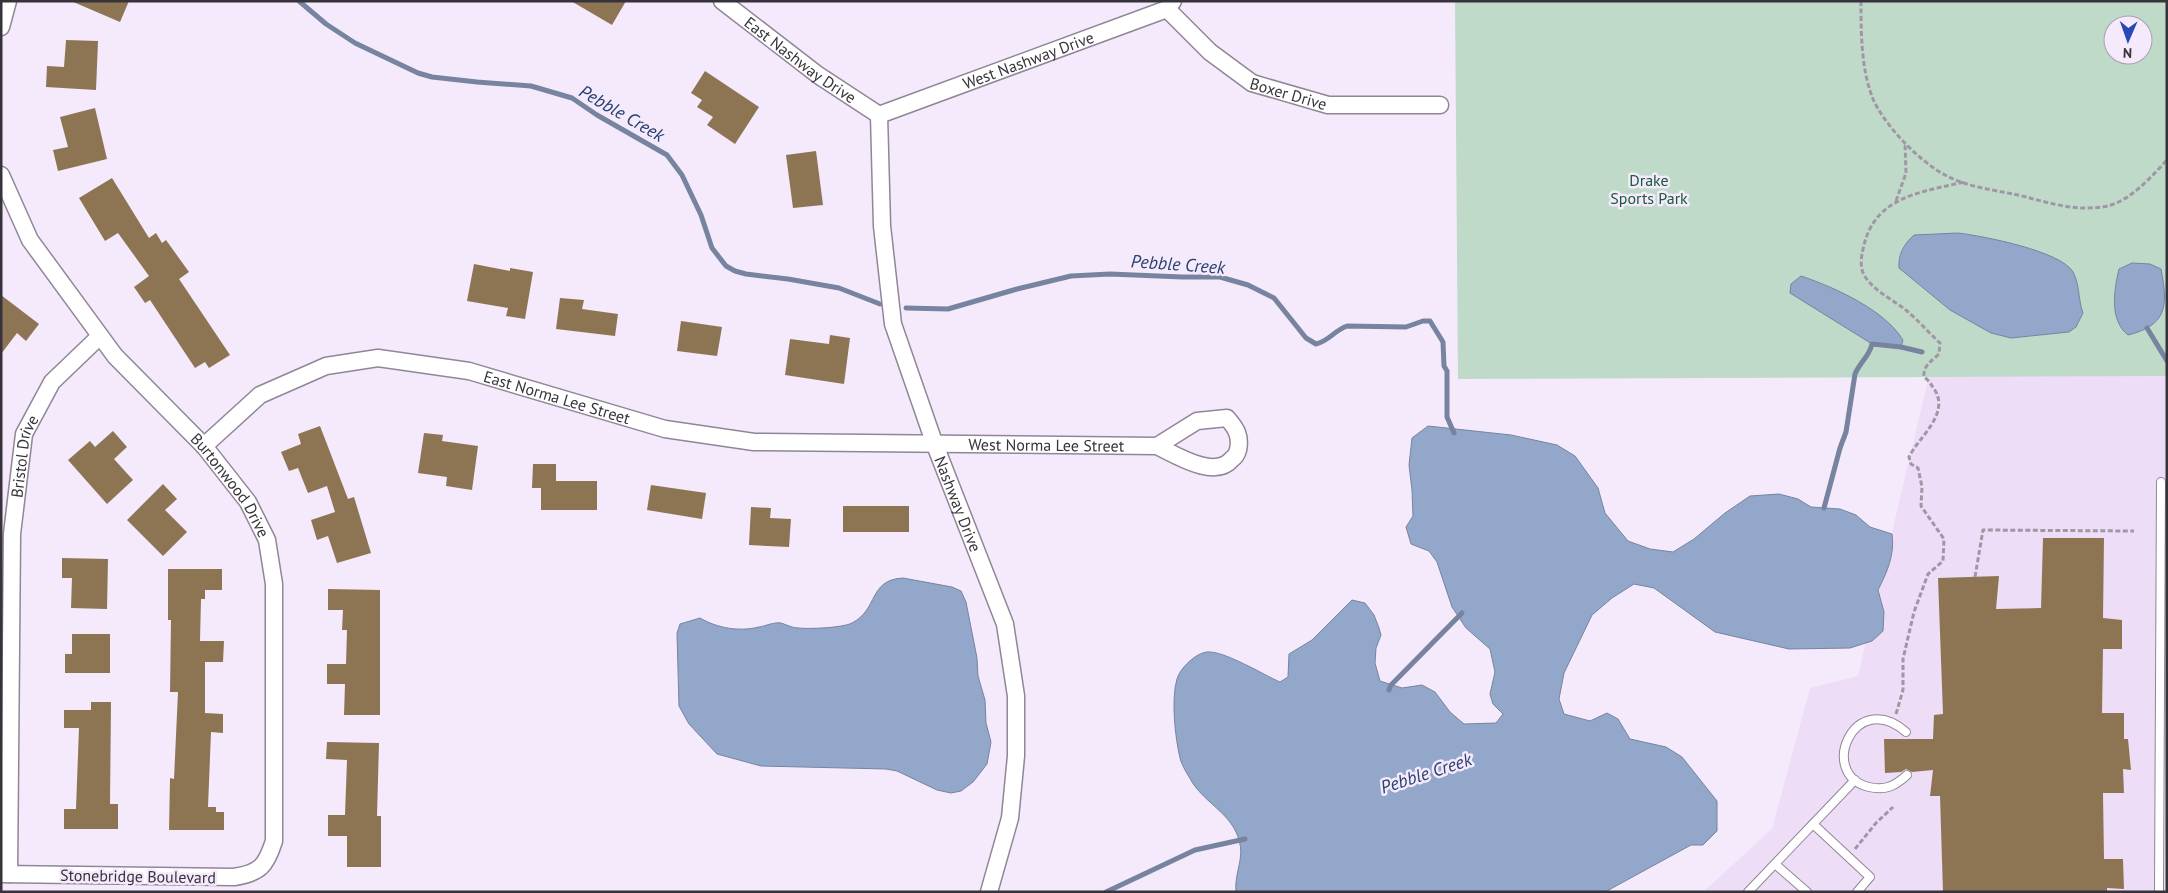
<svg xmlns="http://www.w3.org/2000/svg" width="2168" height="893" font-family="'PT Sans',sans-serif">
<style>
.built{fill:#edddf6}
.green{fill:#c0dac9;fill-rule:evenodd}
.water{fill:#93a7ca;stroke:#77849f}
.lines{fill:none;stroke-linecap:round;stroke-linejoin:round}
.stream{stroke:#77849f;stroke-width:5}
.building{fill:#8d7554}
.lane-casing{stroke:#908696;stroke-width:10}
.street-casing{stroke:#908696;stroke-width:19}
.path{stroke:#a097a5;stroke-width:3;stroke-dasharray:5 2.5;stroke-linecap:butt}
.lane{stroke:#fff;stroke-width:8}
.street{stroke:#fff;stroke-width:16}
.labels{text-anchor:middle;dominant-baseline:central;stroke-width:5;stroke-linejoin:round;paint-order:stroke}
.street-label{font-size:16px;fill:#37333a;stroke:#f5e9fc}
.park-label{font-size:16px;fill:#175938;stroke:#f5e9fc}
.water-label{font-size:18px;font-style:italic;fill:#27416f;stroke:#f5e9fc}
</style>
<rect width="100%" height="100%" fill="#f5e9fc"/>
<path class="built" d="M1929,376H2167V892H1703L1772,829L1810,688L1858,676Z"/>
<path class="green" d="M1455,1H2167V376L1458,379ZM2113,25H2143V55H2113Z"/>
<g class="water">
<path d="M1958,233C1983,236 2061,251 2073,272C2080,285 2078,300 2083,313L2076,327L2069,332L2011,338L1991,333L1950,310L1899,268C1898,254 1904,244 1914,235Z"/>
<path d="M2132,263L2150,264L2161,269C2168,305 2168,325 2128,335C2109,320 2114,290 2119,269Z"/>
<path d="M1801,276C1834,287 1885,310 1903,340L1901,347L1872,344L1790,293L1791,284Z"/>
<path d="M1428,426L1511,435L1557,445L1575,456L1598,488L1605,513L1628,541L1650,549L1673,552L1694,539L1725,513L1750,496L1779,494L1798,499L1811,507L1840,509L1856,515L1870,527L1892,534C1895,555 1887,572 1878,590L1884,612L1883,631L1872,641L1850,648L1789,649L1715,632L1654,588L1634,584L1612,598L1592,615L1564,673L1559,699L1564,714L1590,721L1607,713L1618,719L1630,739L1666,747L1682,757L1717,801V831L1703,845H1691L1605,892H1236C1234,873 1245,858 1239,840C1232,814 1206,804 1192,782C1188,775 1182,766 1180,758C1175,737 1171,699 1177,679C1180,668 1196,653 1207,652C1223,650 1264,675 1280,682L1288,677L1289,654L1312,640L1352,600L1365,603L1374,615L1379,628L1381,635L1376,648L1375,663L1380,681L1402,688L1422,685L1435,692L1450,712L1464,724L1496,723L1503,714L1493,704L1490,694L1495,672L1490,649L1466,628L1452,607L1437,562L1429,551L1411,544L1406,527L1413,516L1412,490L1409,465L1412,438Z"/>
<path d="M903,578L952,587L961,591L966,602L977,658L978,676L985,700L986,723L991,742L987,764L973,782L961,791L951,793L937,790L897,771L886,769L761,766L717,754L689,724L679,706L677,633L680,624L700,618C717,628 739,632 759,627C766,626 773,622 781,623C785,624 788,626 792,627C802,630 843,628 852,623C879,609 868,580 903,578Z"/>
</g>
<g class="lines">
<g class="stream">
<path d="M299,1L326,24L355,43L418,73L432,77L477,82L531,86L572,98L597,115L667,155L682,175L701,215L712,248L726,266L735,271L746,274L788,279L839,288L880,304"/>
<path d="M906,308L948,309L1017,289L1071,276L1110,274L1182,277H1220L1248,285L1274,298L1306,338L1316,344C1329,341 1335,330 1347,326L1406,327L1423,321H1430L1443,342L1444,366L1447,371V417L1454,433"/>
<path d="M2147,328L2167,361"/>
<path d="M1824,508L1840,448L1846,432L1855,374C1860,362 1869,357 1872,344L1901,347L1922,352"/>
<path d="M1389,690L1391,685L1462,613"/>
<path d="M1106,892L1195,850L1245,839"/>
</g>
</g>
<g class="building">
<path d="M71,1H129L120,22Z"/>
<path d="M571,1H626L612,25Z"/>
<path d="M66,40L98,41L96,90L46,87L47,66L64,67Z"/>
<path d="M705,71L759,107L735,144L707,125L713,117L697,107L702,100L691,93Z"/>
<path d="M95,108L107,159L58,171L53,150L68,147L60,117Z"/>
<path d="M816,151L823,205L793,208L786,155Z"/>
<path d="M112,178L149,238L156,233L162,243L166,240L189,272L179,279L230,355L209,368L205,362L195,368L150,300L145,303L134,287L149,276L118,233L105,241L79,198Z"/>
<path d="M474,264L510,271V268L533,272L525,319L506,316L508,308L467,301Z"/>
<path d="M1,295L39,324L26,341L17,333L1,354Z"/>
<path d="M560,298L584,300L582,309L618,314L615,336L556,329Z"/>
<path d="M681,321L722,327L717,356L677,351Z"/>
<path d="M830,335L850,338L844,384L785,375L790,339L829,344Z"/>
<path d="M320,426L348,499L354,497L371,553L337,563L328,536L317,540L311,520L335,512L327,486L308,493L298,468L289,471L281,452L301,444L298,434Z"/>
<path d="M113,431L127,447L114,459L133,480L107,504L68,460L90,441L95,447Z"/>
<path d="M424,433L443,435L442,441L478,446L472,490L446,486L447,477L418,473Z"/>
<path d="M533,464H556V481H597V510H541V488H532Z"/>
<path d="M163,484L177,499L165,510L187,532L163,556L127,520Z"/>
<path d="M651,485L706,493L702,519L647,510Z"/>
<rect x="843" y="506" width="66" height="26"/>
<path d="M751,507L771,508L770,518L791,519L789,547L749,545Z"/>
<path d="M2043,538H2104L2103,618L2122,620V649H2103L2102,713H2124V739H2128L2131,770L2123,769L2124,793H2103L2104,859H2123L2124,889L2107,888V892H1943L1940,796H1930L1933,770L1912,772L1906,769L1901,772L1885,773L1884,739H1933L1934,715L1943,714L1938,578L1999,576L1996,609L2041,608Z"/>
<path d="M62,558L108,559L107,609L71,608L72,578H62Z"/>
<path d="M168,569H222V590H205V599H201L200,641H224L223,662H205V713L223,714V733L211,732L208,807H216V812H224V830H169L170,778L174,779L178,692H170L171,620H168Z"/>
<path d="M328,589L380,590V715H344L345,684H327V664H346L347,630H342L343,610H328Z"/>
<path d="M72,634H110V673H65V654H72Z"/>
<path d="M91,702H111L110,804H118V829H64V809H76L79,728H64V710H91Z"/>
<path d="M327,742L379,743L377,816H381V867H347V836H328V815H345L347,760L326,759Z"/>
</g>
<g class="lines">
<g class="lane-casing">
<g id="lane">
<path d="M1906,732C1854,687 1817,775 1869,787C1885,791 1895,786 1907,775"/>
<path d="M1813,824L1870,877L1857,892"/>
<path d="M1775,864L1807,892"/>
<path d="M1748,892L1855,780"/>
<path d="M2159,892L2161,482"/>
</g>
</g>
<g class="street-casing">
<g id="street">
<path id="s1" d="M722,1L818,75L879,115"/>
<path id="s2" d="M1167,9L1210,52L1252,83L1328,105H1440"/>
<path d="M1,27L8,1"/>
<path id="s3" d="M879,115L882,226L893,324L935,445L1005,624L1016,696V756L1010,818L989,892"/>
<path id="s4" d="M879,115L1167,9L1173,1"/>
<path id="s5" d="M1,175L30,240L115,356L204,446L248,502L267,540L274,584V841C266,866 260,873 234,877L1,874"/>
<path id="s6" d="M204,446L260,395L326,366L378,358L469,371L665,429L754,442L1157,446C1176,455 1215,480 1232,459C1236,456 1237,454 1238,450C1241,436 1236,428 1227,418L1197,421L1157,446"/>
<path id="s7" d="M9,874L12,534L24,434L52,382L100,336"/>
</g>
</g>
<g class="path">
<path d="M1861,1C1861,33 1861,69 1873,99C1885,126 1919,161 1945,175C1967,187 1994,190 2018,195C2039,200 2060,207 2081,208C2091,208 2102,208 2111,205C2133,198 2152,176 2167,160"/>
<path d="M1896,201L1906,173L1905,143"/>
<path d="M1975,577L1983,530L2134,531"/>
<path d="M1896,714L1903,690V659L1914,612L1928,574L1943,561L1944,539L1921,506L1922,487L1918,468L1911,464L1909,457C1918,438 1948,416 1936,392C1932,386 1929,380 1924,377C1923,365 1932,361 1939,354L1940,343C1929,333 1919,321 1907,311C1894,300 1873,291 1864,275C1859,266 1862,253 1864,245C1876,196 1922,192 1964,182"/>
<path d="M1855,849L1876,823L1893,807"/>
</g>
<use href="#lane" class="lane"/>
<use href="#street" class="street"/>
</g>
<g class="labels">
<g class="street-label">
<text stroke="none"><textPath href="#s1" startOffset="98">East Nashway Drive</textPath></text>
<text stroke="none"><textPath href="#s4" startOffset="159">West Nashway Drive</textPath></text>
<text stroke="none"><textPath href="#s2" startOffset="151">Boxer Drive</textPath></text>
<text stroke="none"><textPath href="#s6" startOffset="384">East Norma Lee Street</textPath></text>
<text stroke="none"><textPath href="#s6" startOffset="879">West Norma Lee Street</textPath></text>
<text stroke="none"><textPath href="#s7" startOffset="419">Bristol Drive</textPath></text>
<text stroke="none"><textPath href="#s5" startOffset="389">Burtonwood Drive</textPath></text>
<text stroke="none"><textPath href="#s3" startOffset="401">Nashway Drive</textPath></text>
<text transform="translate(138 876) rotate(1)">Stonebridge Boulevard</text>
</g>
<g class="park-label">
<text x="1649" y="180">Drake<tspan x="1649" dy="18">Sports Park</tspan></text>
</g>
<g class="water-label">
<text transform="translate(622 113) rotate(30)">Pebble Creek</text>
<text transform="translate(1178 264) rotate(4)">Pebble Creek</text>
<text transform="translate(1426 773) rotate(-18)">Pebble Creek</text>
</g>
</g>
<rect width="2168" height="893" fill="none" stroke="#37333a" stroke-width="5"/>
<g transform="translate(2128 40) rotate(182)"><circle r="24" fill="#f5e9fc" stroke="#a9a0ae"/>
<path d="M0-4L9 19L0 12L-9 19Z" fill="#2b47b7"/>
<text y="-8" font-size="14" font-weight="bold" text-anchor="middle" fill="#37333a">N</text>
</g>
</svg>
